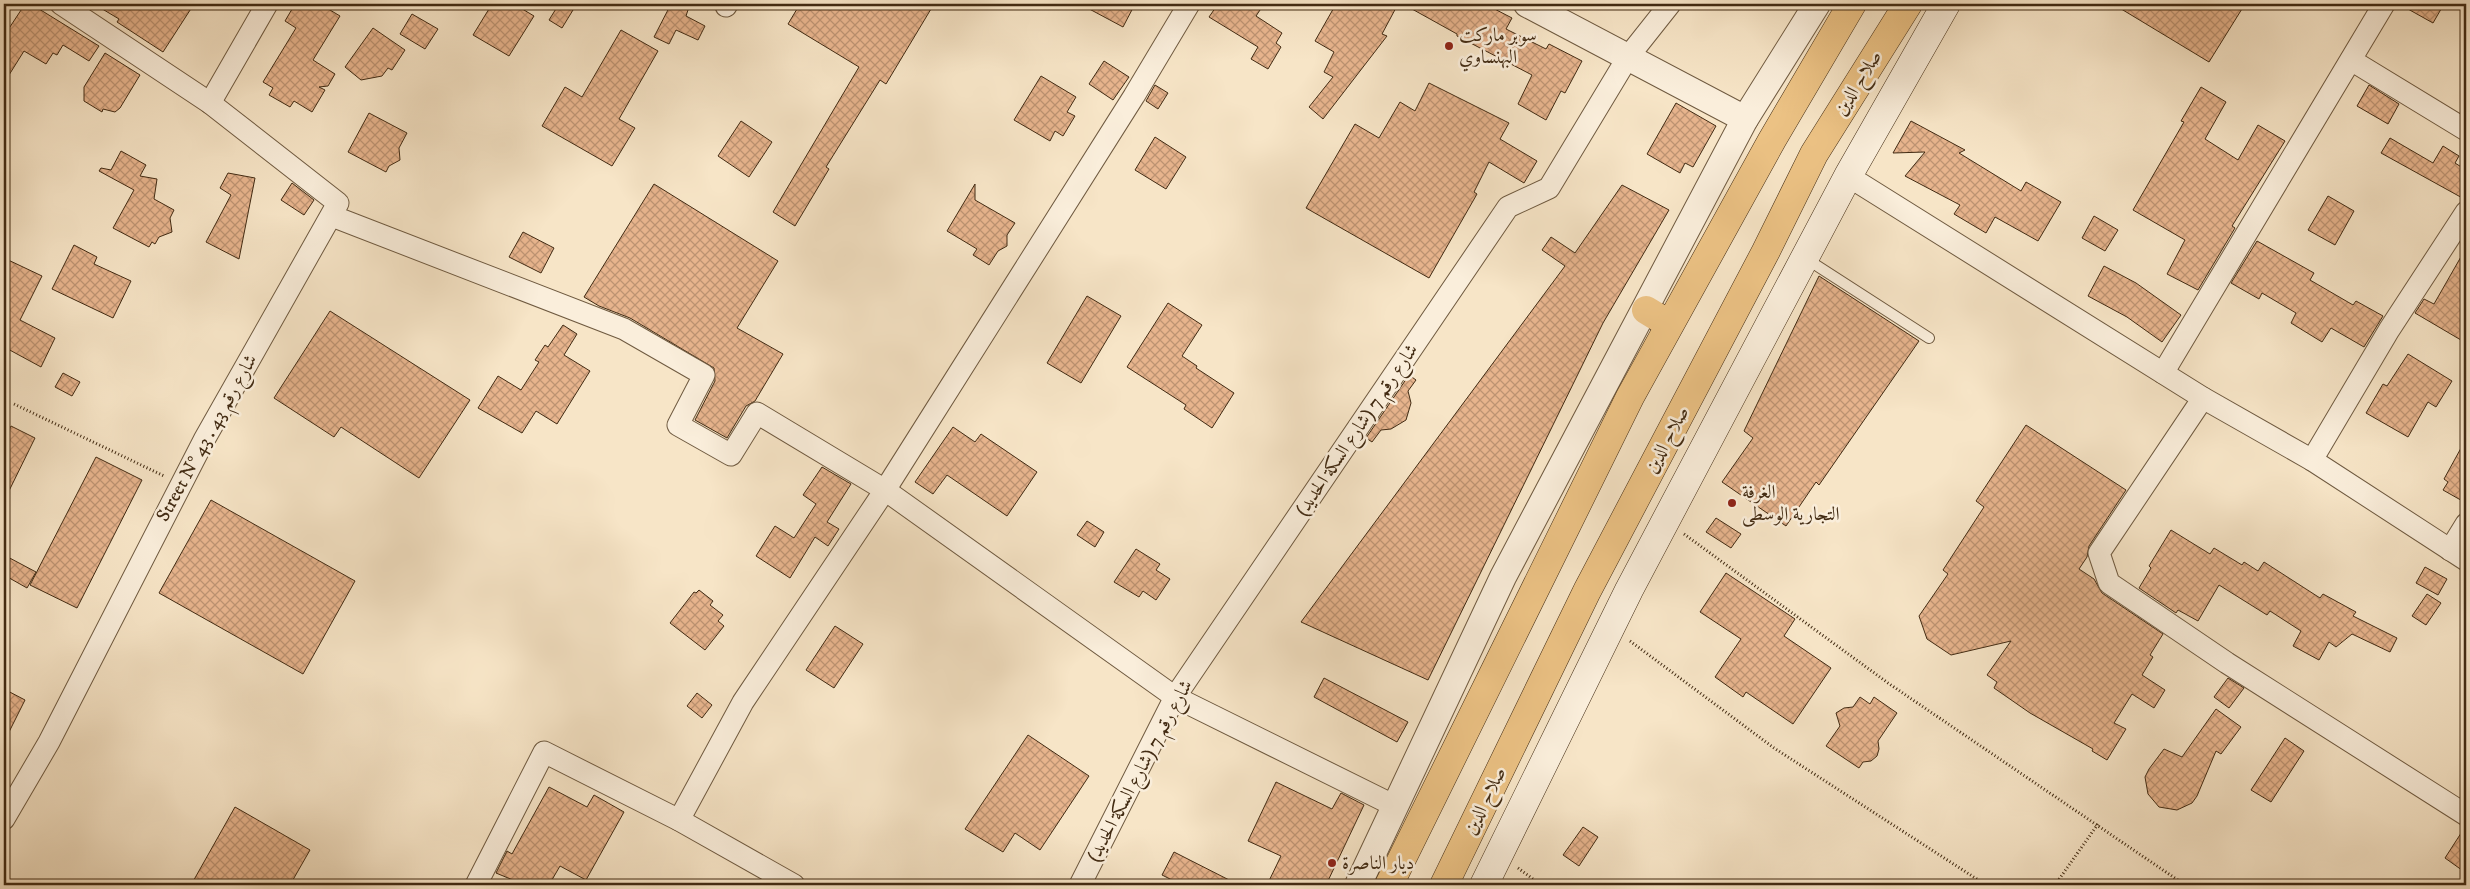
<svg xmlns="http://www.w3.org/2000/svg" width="2470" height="889" font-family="'IM FELL DW Pica',Amiri,serif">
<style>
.building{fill:url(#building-cross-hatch);stroke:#422b13}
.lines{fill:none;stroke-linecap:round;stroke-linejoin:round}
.service-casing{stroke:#6f5a40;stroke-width:12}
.minor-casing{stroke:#6f5a40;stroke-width:23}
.tertiary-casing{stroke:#6f5a40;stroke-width:28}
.secondary-casing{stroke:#422b13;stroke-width:29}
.trunk-casing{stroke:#422b13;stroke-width:29}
.path{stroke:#422b13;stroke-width:3;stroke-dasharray:1 2.5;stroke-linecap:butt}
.service{stroke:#faeedb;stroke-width:10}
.minor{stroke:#faeedb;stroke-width:21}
.tertiary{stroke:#faeedb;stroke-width:26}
.secondary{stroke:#faeedb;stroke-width:28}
.trunk{stroke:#ecc284;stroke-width:28}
.poi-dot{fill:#8f2418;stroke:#faeedb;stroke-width:2}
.labels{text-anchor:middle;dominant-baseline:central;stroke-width:5;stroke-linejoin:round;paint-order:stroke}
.poi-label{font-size:19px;fill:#422b13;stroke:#faeedb;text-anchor:start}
.street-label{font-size:19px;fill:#422b13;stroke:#faeedb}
</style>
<defs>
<pattern id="building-cross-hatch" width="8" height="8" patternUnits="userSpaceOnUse" patternTransform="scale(1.25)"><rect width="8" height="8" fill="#e7b48d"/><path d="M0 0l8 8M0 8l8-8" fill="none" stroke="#bd9372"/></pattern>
</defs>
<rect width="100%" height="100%" fill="#f7e5c7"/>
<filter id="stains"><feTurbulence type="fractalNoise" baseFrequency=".004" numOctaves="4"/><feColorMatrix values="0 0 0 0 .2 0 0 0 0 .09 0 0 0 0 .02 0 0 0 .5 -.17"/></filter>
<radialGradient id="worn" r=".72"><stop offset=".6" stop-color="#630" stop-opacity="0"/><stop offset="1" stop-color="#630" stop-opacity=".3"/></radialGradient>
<g class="building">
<path d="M25,4H31L99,46L89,61L63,45L57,55L53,53L46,64L24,51L4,83V36Z"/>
<path d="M94,4H194L163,52L117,22L119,19Z"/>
<path d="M295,4H320L340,16L313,60L335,74L328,86L319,87L325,90L312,112L294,101L290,107L269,95L273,88L263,82L296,28L285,21Z"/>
<path d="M492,4H514L534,16L509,56L473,35Z"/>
<path d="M559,4L573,10L562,28L549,20Z"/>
<path d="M671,4H690L686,16L705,26L698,40L676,30L669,44L654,37Z"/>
<path d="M800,4H934L886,84L880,80L826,167L829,169L795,226L773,212L859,67L788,24Z"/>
<path d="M1080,4H1135L1123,27Z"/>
<path d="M1218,4H1264L1256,16L1282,33L1276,43L1281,47L1268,69L1251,59L1258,47L1209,17Z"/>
<path d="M1336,4H1398L1382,34L1387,36L1323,119L1309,107L1333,77L1324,72L1334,52L1315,41Z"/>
<path d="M1403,4H1485L1512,18L1506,29L1546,49L1549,44L1582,61L1565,93L1561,91L1546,120L1518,104L1532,75L1457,36V34Z"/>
<path d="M2113,4H2245L2209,62Z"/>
<path d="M2399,4H2444L2433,23Z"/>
<path d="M412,14L438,29L425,49L400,34Z"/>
<path d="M373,28L405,50L392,70L388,68L382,76L361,80L345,67Z"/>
<path d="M621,30L658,51L619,119L635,128L612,166L542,126L565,87L582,97Z"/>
<path d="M105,53L140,75L120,108L115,112L103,109L102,112L84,101V87Z"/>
<path d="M1104,61L1129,77L1113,100L1089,84Z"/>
<path d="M1041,76L1076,97L1067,112L1075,116L1063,136L1055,131L1050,141L1014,120Z"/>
<path d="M1429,83L1509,123L1500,139L1537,161L1524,183L1489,162L1474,192L1477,194L1429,278L1306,208L1355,124L1379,138L1400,102L1415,111Z"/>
<path d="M1155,85L1168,93L1158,109L1146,101Z"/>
<path d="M2369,85L2399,104L2388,124L2357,106Z"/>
<path d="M2201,87L2226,102L2205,139L2238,160L2258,125L2285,141L2232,226L2235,228L2198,290L2167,274L2185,240L2133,210L2184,122L2181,121Z"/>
<path d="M1676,103L1716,126L1693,167L1685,163L1680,173L1647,154Z"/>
<path d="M369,113L407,133L399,148L400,160L389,166L386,172L348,152Z"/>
<path d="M741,121L772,142L749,177L718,156Z"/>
<path d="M1911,121L1965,150L1959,153L2021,191L2026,182L2061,202L2038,241L1995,217L1986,233L1954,214L1960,205L1905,176L1925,152L1893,153Z"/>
<path d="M1155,137L1186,157L1166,189L1135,170Z"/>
<path d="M2390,138L2433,163L2443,146L2459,156L2455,163L2466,170V200L2381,153Z"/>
<path d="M121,151L146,165L140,176L157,179L154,199L174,210L170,218L172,232L159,237L155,244L152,242L149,247L113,228L134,190L99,171L101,168L111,170Z"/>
<path d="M228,173L255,178L239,259L206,242L231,195L220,188Z"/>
<path d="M292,183L314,200L304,215L281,200Z"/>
<path d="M654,184L778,261L737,328L783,354L755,401L746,406L727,438L695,420L715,381L714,368L630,318L599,306L584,297Z"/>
<path d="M975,184V200L1015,223L1007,235V246L998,251L989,265L973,255L977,249L947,231Z"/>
<path d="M1622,185L1669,210L1603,323L1428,680L1301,622L1565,266L1542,250L1551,237L1575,253Z"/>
<path d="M2328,196L2354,211L2335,245L2308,230Z"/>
<path d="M2094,216L2118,230L2105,251L2082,238Z"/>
<path d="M523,232L554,248L541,273L509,257Z"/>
<path d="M2257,241L2314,273L2310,280L2353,305L2356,301L2383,316L2364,347L2331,328L2322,342L2291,323L2296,313L2262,293L2259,299L2231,283Z"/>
<path d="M74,245L97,257L94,264L131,281L113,318L52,289Z"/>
<path d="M2466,248V343L2415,313L2424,299L2434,304Z"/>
<path d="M4,258L42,276L20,320L55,338L41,367L6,348L4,353Z"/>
<path d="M2104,266L2136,283L2181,315L2162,342L2127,317L2088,296Z"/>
<path d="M1819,276L1919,341L1819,485L1816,482L1786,526L1722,482L1753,438L1744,431Z"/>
<path d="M1087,296L1121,316L1081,383L1047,363Z"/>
<path d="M1168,303L1202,325L1182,356L1197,366L1196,368L1234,393L1212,428L1184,409L1186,405L1127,367Z"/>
<path d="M330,311L470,400L419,478L341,427L334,437L274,398Z"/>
<path d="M563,325L577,334L564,355L590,371L557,424L536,411L522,433L478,408L498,376L521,390L539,362L535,360L545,345L548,347Z"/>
<path d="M2408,354L2452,381L2436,407L2428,402L2408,437L2366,413L2383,384L2387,386Z"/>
<path d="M63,373L80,382L72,396L55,387Z"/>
<path d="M1409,375L1416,380L1408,391L1411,403L1406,420L1391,429L1381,430L1372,442L1366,438Z"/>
<path d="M2026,425L2126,490L2089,546L2087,557L2079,569L2094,579L2102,593L2163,634L2150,655L2153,657L2142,675L2165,690L2154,708L2132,694L2114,723L2126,729L2107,760L2092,751L2093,749L2030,713L1994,688L1997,682L1987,675L2011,641L1951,655L1927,639L1919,616L1948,574L1943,570L1984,507L1976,501Z"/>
<path d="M11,426L35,438L4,501V440Z"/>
<path d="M953,427L975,442L981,434L1037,472L1007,516L947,475L933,494L915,482Z"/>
<path d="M2466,439V503L2443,490L2448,482L2444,479Z"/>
<path d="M96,457L142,480L77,608L30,585Z"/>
<path d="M822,467L851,484L827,522L839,529L828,546L815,537L790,578L756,556L775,526L794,538L816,504L803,495Z"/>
<path d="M211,500L355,581L303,674L159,593Z"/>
<path d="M1716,518L1741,534L1731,548L1706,532Z"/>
<path d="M1087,521L1104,532L1095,547L1077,535Z"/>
<path d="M2171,530L2210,554L2214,548L2242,565L2244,562L2258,571L2264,562L2320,598L2323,594L2356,612L2353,616L2397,638L2390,652L2352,634L2336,647L2329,642L2319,660L2293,646L2301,631L2270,611L2267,615L2219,585L2198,621L2178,610L2176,613L2139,588L2151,568L2149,566Z"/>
<path d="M1136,549L1160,564L1156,570L1170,579L1156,600L1143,591L1139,597L1114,582Z"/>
<path d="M4,555L36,572L27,588L4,575Z"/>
<path d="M2425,567L2447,579L2438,595L2416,583Z"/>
<path d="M1726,573L1795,619L1784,636L1831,668L1793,724L1746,692L1743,697L1715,677L1741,639L1700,612Z"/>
<path d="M699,590L713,601L710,605L723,615L718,621L724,626L705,650L670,623L694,592L696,593Z"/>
<path d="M2427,594L2441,603L2426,625L2412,616Z"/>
<path d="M835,626L863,644L834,688L806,670Z"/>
<path d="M1324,678L1408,722L1397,742L1314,697Z"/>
<path d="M2228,678L2244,688L2229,708L2214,697Z"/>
<path d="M4,689L25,700L4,742Z"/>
<path d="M697,693L712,705L702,718L687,706Z"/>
<path d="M1860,697L1870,704L1874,697L1897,713L1878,741L1879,749L1877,756L1871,761L1863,762L1859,768L1826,746L1840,726L1836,713L1844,708L1853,707Z"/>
<path d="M2216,709L2241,727L2221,754L2216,751L2197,796L2192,803L2177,810L2159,807L2148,794L2145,777L2149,769L2164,749L2182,757Z"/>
<path d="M1028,735L1089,776L1040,850L1015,833L1003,852L965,829Z"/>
<path d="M2285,738L2304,751L2271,802L2251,790Z"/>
<path d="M1276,782L1332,809L1341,793L1364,805L1326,885H1267L1281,856L1248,841Z"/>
<path d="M549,787L587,807L594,795L624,812L586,880L560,866L549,885H525L496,873L507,851L512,854Z"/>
<path d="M235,807L310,850L290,885H191Z"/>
<path d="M1583,827L1598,837L1579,866L1563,855Z"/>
<path d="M2465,827H2466V873L2445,858Z"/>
<path d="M1174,852L1239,885H1182L1162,875Z"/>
</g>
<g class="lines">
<g class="service-casing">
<path id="service" d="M1805,258L1929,338"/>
</g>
<g class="minor-casing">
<g id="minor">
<path d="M726,6L727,4"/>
<path d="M2351,60L2466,130"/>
<path d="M210,103L267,4"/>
<path d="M1848,176L2203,398L2312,460L2466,560"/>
<path d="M332,216L624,329L704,375L678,425L731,455L757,413L885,490L1175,697L1395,806"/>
<path d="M2163,373L2384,4"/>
<path d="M2203,398L2099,553L2109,583L2227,663L2466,815"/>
<path d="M2312,460L2389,330L2466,212"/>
<path d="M2450,550L2466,524"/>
<path d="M4,819L49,742L204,440L338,203L210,103L61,4"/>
<path d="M679,820L743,702L885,490L1134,96L1189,4"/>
<path d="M476,885L544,752L679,820L794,885"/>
<path d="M1080,885L1175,697L1508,207L1549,188L1628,57L1670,4"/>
</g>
</g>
<g class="tertiary-casing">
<g id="tertiary">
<path d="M1527,4L1745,119"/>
<path d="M1358,885L1503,577L1745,119L1817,4"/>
</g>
</g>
<g class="secondary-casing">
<path id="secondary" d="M1484,885L1629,590L1848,176L1946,4"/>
</g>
<g class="trunk-casing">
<g id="trunk">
<path d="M1646,310L1669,324"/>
<path d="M1389,885L1630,397L1772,140L1852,4"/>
<path d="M1444,885L1587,591L1766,251L1814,154L1908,4"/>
</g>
</g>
<g class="path">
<path d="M14,404L164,476"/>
<path d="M1684,534L1888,683L2185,885"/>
<path d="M1630,641L1774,748L1986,885"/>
<path d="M1518,868L1541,885"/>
<path d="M2055,885L2098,824"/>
</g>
<use href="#service" class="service"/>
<use href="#minor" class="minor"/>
<use href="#tertiary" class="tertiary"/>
<use href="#secondary" class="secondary"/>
<use href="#trunk" class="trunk"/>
</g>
<g class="poi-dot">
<circle cx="1449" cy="46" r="5"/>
<circle cx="1732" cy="503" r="5"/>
<circle cx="1332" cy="863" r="5"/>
</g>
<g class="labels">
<g class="poi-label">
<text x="1459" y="35">سوبر ماركت<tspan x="1459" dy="22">البهنساوي</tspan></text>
<text x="1742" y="492">الغرفة<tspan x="1742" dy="22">التجارية الوسطى</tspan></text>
<text x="1342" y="863">ديار الناصرة</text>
</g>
<g class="street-label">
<text transform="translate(1858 83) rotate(-58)">صلاح الدين</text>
<text transform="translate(1357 430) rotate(-56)">شارع رقم 7 (شارع السكة الحديد)</text>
<text transform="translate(207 438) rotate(-61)">Street N° 43 . شارع رقم 43</text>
<text transform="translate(1667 440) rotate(-62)">صلاح الدين</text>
<text transform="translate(1140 771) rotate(-62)">شارع رقم 7 (شارع السكة الحديد)</text>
<text transform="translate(1485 801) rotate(-64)">صلاح الدين</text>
</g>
</g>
<rect width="2470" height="889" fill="none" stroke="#f7e5c7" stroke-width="20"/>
<rect x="5" y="5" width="2460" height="879" fill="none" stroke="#422b13" stroke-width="2.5"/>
<rect x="10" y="10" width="2450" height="869" fill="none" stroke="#422b13"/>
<rect width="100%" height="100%" filter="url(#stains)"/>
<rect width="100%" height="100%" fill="url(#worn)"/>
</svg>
